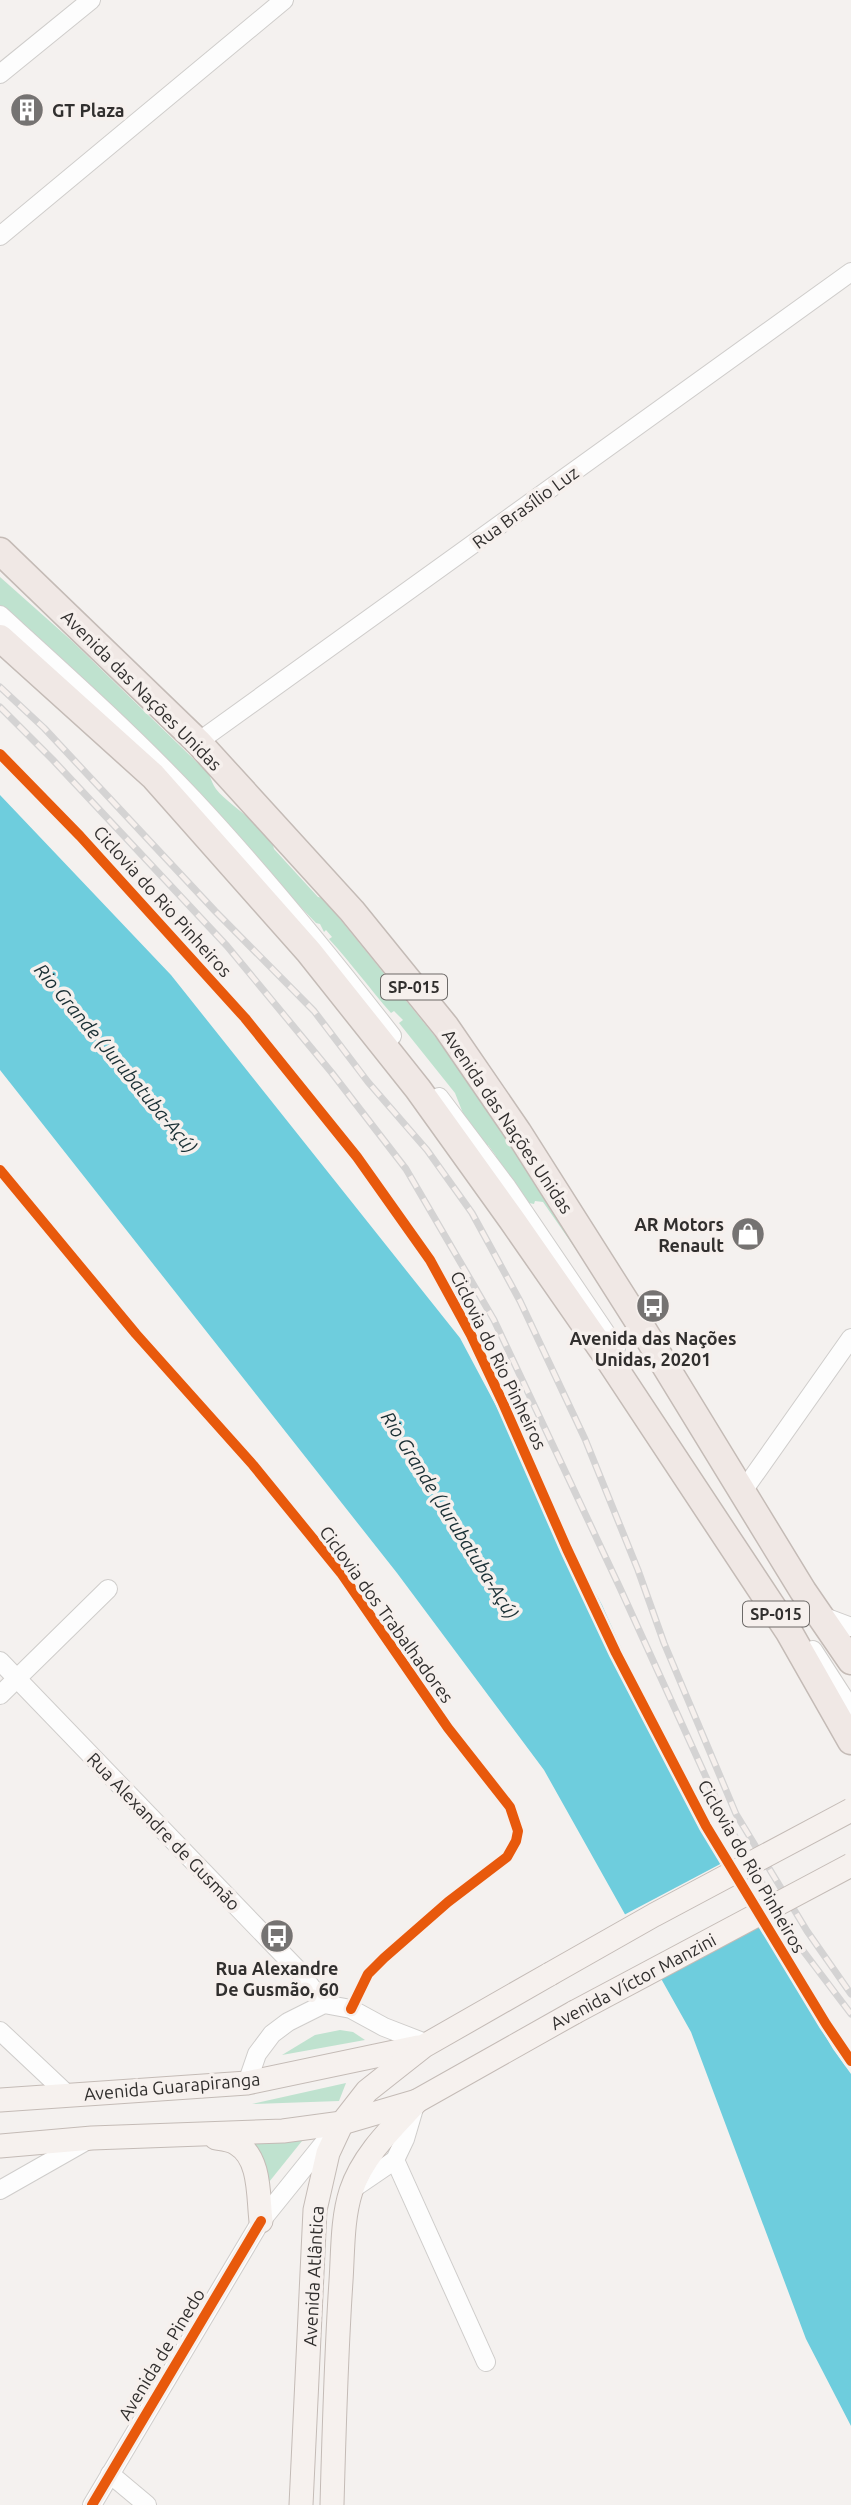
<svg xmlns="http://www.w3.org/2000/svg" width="851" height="2505" font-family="Ubuntu,sans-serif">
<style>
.green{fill:#bfe2cf}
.water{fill:#6ecddd}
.pier{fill:#f4f1ef}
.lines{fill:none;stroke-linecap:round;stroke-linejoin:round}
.minor-casing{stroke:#cfcdcb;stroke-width:20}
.major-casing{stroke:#c4bbb6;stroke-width:25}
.highway-casing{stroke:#c4bbb6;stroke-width:29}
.minor{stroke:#fdfdfd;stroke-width:18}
.major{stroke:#f6f1ee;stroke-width:23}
.highway{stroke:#f0e8e5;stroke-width:26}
.rail-casing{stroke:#d4d3d3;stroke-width:7}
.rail{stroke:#f6f0ed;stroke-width:4.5;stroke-dasharray:13;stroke-linecap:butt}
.major-bridge-casing{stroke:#c4bbb6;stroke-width:25;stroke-linecap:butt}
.major-bridge{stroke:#f6f1ee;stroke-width:23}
.cycleway-casing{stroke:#f6f0ed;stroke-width:15}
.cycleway{stroke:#e8590c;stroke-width:10}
.labels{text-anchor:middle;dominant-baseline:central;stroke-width:7;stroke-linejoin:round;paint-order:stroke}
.shield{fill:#f6f0ed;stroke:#6c6967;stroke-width:2}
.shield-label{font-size:16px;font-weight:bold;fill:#312f2e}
.poi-label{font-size:18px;font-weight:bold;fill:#312f2e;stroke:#f6f0ed}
.street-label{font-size:18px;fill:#312f2e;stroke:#f6f0ed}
.water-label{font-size:19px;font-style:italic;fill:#192f34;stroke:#f6f0ed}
</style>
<rect width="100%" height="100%" fill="#f4f1ef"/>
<g class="green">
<path d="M0,577L72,641L209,774C211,779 213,785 216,789C229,806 271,829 274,849L318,897L323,898L446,1050L494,1120L584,1261L543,1202L535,1201L534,1204L524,1202L507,1178L510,1176L506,1170L502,1172L493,1159L496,1156L488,1145L484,1147L468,1126L455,1093L399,1023L403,1020L394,1011L391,1013C370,989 351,963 329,939L332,937L326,930L324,932L320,924L316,923L241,845L0,605Z"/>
<path d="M340,2030L353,2032L365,2040L282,2055L315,2035Z"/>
<path d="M346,2083L339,2101L252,2104Z"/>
<path d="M306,2136L261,2192L237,2140Z"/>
</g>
<path class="water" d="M0,795L171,975L460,1338L602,1605L700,1823L833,2049L851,2074V2426L806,2339L691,2032L544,1770L397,1573L0,1070Z"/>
<path class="pier" d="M726,1861L762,1921L657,1978L622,1916Z"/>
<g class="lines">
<g class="minor-casing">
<g id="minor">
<path d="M0,74L91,0"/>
<path d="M0,236L284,0"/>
<path d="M0,615C66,675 132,734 193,799C263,874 329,955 392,1036"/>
<path d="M198,742L851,272"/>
<path d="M439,1097L507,1187L616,1348"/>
<path d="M743,1491L851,1338"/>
<path d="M822,1616L851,1627"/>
<path d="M813,1650L851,1709"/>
<path d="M0,1661L299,1971L324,2004"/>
<path d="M0,1695L108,1589"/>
<path d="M0,2031L67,2094"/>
<path d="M247,2083L257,2054L272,2034L288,2022L324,2004L351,2009L384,2027L428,2044"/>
<path d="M395,2160L486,2362"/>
<path d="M0,2190L88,2140"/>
<path d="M351,2190L395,2160L405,2139L415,2105"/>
<path d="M110,2474L147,2505"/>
<path d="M92,2505L261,2221L332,2133"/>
</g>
</g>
<g class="major-casing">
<g id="major">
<path d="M0,2100L247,2083L418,2047"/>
<path d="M216,2138C222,2139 232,2140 237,2144C261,2158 258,2197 261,2221"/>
<path d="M0,2146L92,2138L283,2131L342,2123L417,2101L575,2012"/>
<path d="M301,2505L315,2210L328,2153L342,2123L367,2091L391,2072L424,2046L550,1974"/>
<path d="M332,2505C334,2430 336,2355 341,2281C343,2251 342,2219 351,2191C363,2155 392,2128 417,2101"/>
</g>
</g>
<g class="highway-casing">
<g id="highway">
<path d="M0,551L198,742L352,911L446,1027L518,1132L636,1318L803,1591L851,1661"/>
<path d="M0,638L153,776L309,952L418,1089L512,1220L608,1358L789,1632L851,1741"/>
</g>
</g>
<use href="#minor" class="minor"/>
<use href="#major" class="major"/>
<use href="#highway" class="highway"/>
<g class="rail-casing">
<g id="rail">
<path d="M0,687L44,728L215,911L314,1011L368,1082L427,1150L472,1213L520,1301L585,1439L638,1570L664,1643L736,1814L807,1931L851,1994"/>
<path d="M0,707L53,760L227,946L332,1073L406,1169L494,1320L620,1588L726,1821L795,1940L851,2014"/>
</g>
</g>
<use href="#rail" class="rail"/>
<g class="major-bridge-casing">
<g id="major-bridge">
<path d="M550,1974L654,1915L851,1810"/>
<path d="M575,2012L851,1865"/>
</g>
</g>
<use href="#major-bridge" class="major-bridge"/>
<g class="cycleway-casing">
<g id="cycleway">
<path d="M0,754L80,836L245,1018L357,1157L430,1260L471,1335L502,1401L567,1549L616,1653L706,1826L826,2024L851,2061"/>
<path d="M0,1170L136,1334L253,1465L341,1573L448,1728L510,1807L518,1831L516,1841L507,1857L448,1902L384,1958L368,1974L351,2009"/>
<path d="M92,2505L261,2221"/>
</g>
</g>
<use href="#cycleway" class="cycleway"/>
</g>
<defs>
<g id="building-disc" transform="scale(1.75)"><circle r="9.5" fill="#757372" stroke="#f6f0ed"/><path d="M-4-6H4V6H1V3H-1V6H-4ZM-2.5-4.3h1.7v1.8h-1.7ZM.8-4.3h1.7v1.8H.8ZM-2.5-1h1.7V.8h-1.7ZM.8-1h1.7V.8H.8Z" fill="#fff"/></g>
<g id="shop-disc" transform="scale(1.75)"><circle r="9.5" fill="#757372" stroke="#f6f0ed"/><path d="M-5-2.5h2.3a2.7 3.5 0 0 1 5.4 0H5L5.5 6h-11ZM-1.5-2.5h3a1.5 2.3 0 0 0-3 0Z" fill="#fff"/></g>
<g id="bus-disc" transform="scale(1.75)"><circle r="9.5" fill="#757372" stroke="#f6f0ed"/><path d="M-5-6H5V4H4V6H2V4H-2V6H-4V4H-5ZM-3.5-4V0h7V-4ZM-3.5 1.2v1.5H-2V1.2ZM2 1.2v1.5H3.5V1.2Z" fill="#fff"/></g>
</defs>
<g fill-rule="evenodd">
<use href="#building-disc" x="27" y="110"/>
<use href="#shop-disc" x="748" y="1234"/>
<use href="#bus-disc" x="653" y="1306"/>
<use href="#bus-disc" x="277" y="1936"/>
</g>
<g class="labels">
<g class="shield">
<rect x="381" y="974.5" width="66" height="25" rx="5"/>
<rect x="743" y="1601.5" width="66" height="25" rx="5"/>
</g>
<g class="shield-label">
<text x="414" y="987">SP-015</text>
<text x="776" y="1614">SP-015</text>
</g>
<g class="poi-label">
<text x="52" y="110" text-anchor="start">GT Plaza</text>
<text x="724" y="1224" text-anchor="end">AR Motors<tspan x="724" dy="21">Renault</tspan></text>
<text x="653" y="1338">Avenida das Nações<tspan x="653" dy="21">Unidas, 20201</tspan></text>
<text x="277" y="1968">Rua Alexandre<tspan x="277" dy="21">De Gusmão, 60</tspan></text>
</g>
<g class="street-label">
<text transform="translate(525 507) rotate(-36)">Rua Brasílio Luz</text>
<text transform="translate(142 690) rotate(45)">Avenida das Nações Unidas</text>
<text transform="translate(163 901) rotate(48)">Ciclovia do Rio Pinheiros</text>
<text transform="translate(508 1121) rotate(56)">Avenida das Nações Unidas</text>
<text transform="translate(499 1360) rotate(64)">Ciclovia do Rio Pinheiros</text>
<text transform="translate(387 1614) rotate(54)">Ciclovia dos Trabalhadores</text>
<text transform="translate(164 1831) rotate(46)">Rua Alexandre de Gusmão</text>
<text transform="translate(752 1866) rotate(60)">Ciclovia do Rio Pinheiros</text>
<text transform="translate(633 1981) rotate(-28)">Avenida Víctor Manzini</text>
<text transform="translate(172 2086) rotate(-5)">Avenida Guarapiranga</text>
<text transform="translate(313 2276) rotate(-87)">Avenida Atlântica</text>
<text transform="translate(161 2354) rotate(-59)">Avenida de Pinedo</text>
</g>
<g class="water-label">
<text transform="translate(116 1058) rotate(50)">Rio Grande (Jurubatuba-Açú)</text>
<text transform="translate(450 1515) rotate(58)">Rio Grande (Jurubatuba-Açú)</text>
</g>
</g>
</svg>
